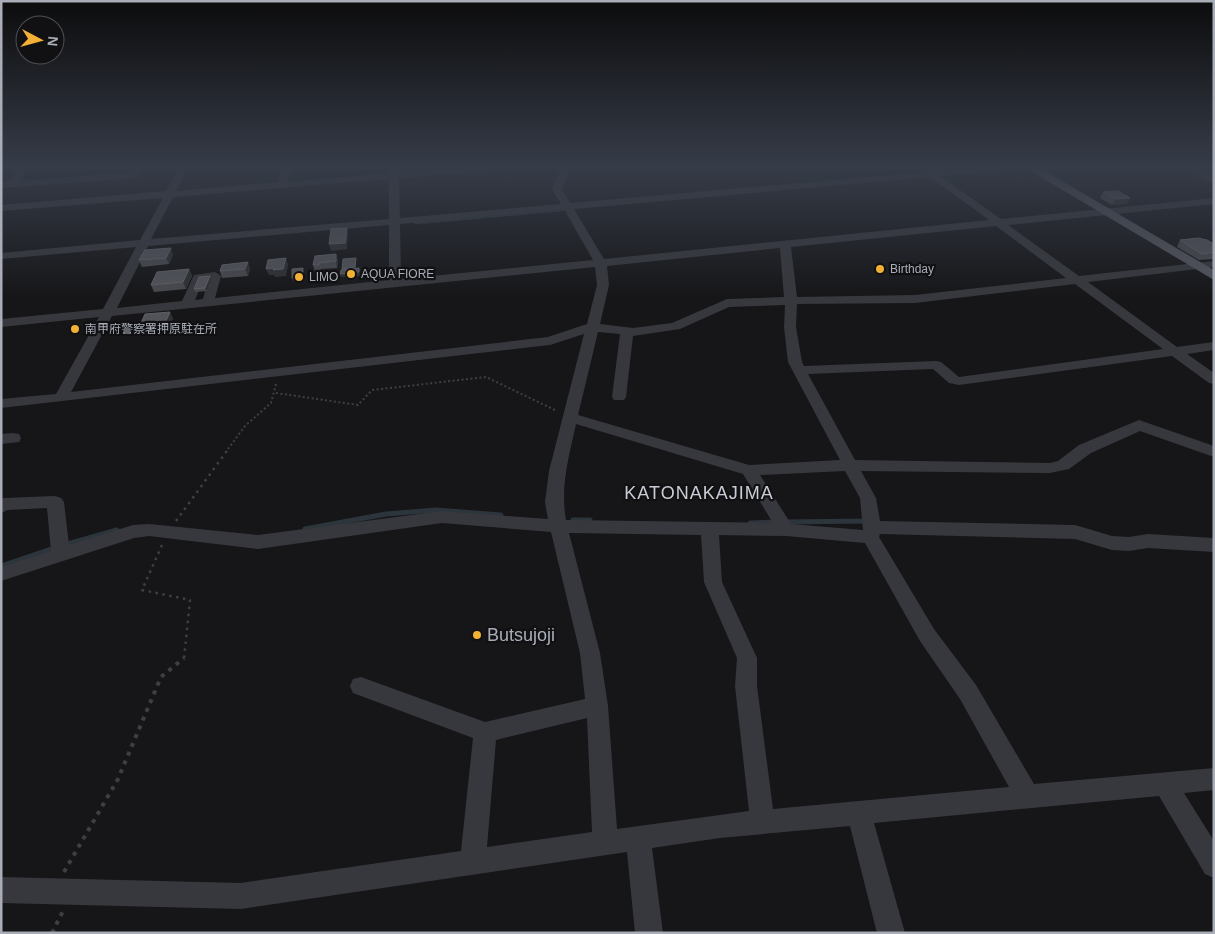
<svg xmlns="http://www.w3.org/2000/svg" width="1215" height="934" font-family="Helvetica,'Noto Sans JP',sans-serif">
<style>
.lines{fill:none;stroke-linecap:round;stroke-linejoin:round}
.stream-far1{stroke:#2c353c;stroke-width:3}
.stream{stroke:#2c353c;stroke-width:5}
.path-far2{stroke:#3d3f44;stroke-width:2;stroke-dasharray:2 2.5;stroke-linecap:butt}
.path-far1{stroke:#3d3f44;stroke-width:2.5;stroke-dasharray:2.5 4.5;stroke-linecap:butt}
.path{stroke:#3d3f44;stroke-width:4;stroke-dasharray:4 5.5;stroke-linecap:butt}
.minor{fill:#37383d;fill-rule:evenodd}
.major{fill:#53555c;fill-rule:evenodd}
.wall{fill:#47494d}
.shaded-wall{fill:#2f3033}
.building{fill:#525359;stroke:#5f6168}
.poi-dot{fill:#f2b134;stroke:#111113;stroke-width:2}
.labels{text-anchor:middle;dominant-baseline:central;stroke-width:4.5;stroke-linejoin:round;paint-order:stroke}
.far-poi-label{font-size:12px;fill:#a8adb8;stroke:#111113;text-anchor:start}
.quarter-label{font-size:18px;letter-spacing:1px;fill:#c9ccd4;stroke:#111113}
.near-poi-label{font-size:18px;fill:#a8adb8;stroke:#111113;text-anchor:start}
</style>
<rect width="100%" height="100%" fill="#161618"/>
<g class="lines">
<path class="stream-far1" d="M416,223L570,209"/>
<g class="stream">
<path d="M573,520H590"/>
<path d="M785,522L867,521"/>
<path d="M750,523L777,522"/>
<path d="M305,529L386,514L436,510L501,515"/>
<path d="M64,545L117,530"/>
<path d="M1,566L57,547"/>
</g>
<g class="path-far2">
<path d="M276,393L358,405L372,390L486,377L557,411"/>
<path d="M228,449L245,426L271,403L276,384"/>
</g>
<g class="path-far1">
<path d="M176,521L229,448"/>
<path d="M162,545L142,590L190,600L184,659"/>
</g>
<g class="path">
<path d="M64,872L118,779L161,677L184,658"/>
<path d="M52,933L63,911"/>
</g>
<g class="minor">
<path d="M18,167H27L20,181L133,172L136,167H145L139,177L136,178L1,188V182L10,181Z"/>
<path d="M179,167H188L176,191L278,182L282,167H292L288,182L389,173V167H399V173L465,167H505L501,170L399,178L400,218L561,204L552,189L561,167H571L562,189L570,203L925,172L929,169L934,171L976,167H1014L1010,170L940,176L1001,219L1214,198V204L1008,225L1079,276L1214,261V267L1088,282L1177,347L1214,342V350L1187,354L1214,373V384L1209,383L1172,356L959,385L949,383L933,369L808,374L855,460L1050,463L1058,461L1079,445L1139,420L1214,446V457L1140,431L1091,453L1069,469L1050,473L861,471L876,498L880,521L1075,525L1112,536L1129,537L1148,534L1214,538V552L1148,548L1129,551L1112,550L1075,539L880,534L879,537L934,629L976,685L1034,784L1214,768V790L1184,793L1214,841V878L1205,874L1159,796L874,823L905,933H877L850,826L720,838L652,848L663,933H635L627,852L241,909L1,903V877L241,883L461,851L473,738L353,693L350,686L353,679L361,677L485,722L585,699L580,653L551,532L442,523L258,549L149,536L134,538L1,581V567L51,551L47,508L8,510L1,513V499L4,498L55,496L61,498L64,502L69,545L133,525L149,524L258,535L442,511L548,519L545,502L549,471L584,334L550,345L1,408V399L56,394L99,317L1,327V319L103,309L136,247L1,259V253L140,240L163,198L1,211V205L166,191ZM930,177L989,220L604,259L574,209ZM389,179V219L151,239L173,197ZM564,209L593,260L401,279L400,224ZM389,225V280L215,298L221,276L215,272L194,275L182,301L117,308L148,246ZM996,226L1066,278L915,295L797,297L791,247ZM780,248L784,297L727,299L672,323L633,328L600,324L609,285L607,266ZM595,267L597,285L587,324L548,337L71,392L112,316ZM208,280L203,299L195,300L203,281ZM1075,284L1163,349L959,377L941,362L936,361L804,366L802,362L796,327L797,304L915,303ZM785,305L784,327L788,362L840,460L749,465L578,415L598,332L620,334L612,397L614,400H624L626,397L633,336L680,329L729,307ZM576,424L743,474L773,523L566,520C560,487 569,456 576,424ZM845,471L860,498L863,530L791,524L760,475ZM569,533L701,535L704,582L737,658L735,686L749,811L617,829L608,706L600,653ZM719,535L786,536L865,543L920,641L960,699L1009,787L773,809L757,686V658L722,582ZM587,718L592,832L487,847L496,740Z"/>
<path d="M1181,167H1193L1214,177V184Z"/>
<path d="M13,433L19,434L21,438L19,442L1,444V434Z"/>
</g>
<path class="major" d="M1024,167H1038L1214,270V280Z"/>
</g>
<g class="wall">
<path d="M1103,192L1127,204L1112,205L1100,198Z"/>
<path d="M1180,240L1214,244V259L1199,260L1177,247Z"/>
<path d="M173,255L169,264L142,267L139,260Z"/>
<path d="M315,256L338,261L337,268L321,269V272H315L313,265Z"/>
<path d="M222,265L250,269L248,276L222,278L220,271Z"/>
<path d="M189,269L192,276L186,289L154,292L151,285Z"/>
<path d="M210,276L211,279L207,291L195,292L194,289Z"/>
<path d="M173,318L168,332L142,334L139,327Z"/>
</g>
<g class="shaded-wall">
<path d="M1130,198L1127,204L1112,205L1115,199Z"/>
<path d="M347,228L348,234L347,249L331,251L329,244Z"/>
<path d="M171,248L173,255L169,264L166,258Z"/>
<path d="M336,254L338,261L337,268L336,261Z"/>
<path d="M286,258L288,265L286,276L275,277L274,275H269L266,269L274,268Z"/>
<path d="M356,258V271L343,272L342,269Z"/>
<path d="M248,262L250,269L248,276L245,269Z"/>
<path d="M303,268L304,271L303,280L293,281L292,278Z"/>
<path d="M359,268L360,276L341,277L340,274Z"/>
<path d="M189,269L192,276L186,289L183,282Z"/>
<path d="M210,276L211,279L207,291L205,288Z"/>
<path d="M170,312L173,318L168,332L164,325Z"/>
</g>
<g class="building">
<path d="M1118,191L1130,198L1115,199L1103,192Z"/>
<path d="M347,228L345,243L329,244L331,229Z"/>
<path d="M1198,238L1207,240L1214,244V252L1202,254L1180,240Z"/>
<path d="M171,248L166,258L139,260L145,250Z"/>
<path d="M336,254V261L319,263V265H313L315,256Z"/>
<path d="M286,258L283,269L273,270L274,268L266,269L268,260Z"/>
<path d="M356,258L355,267L342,269L343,259Z"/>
<path d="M248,262L245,269L220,271L222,265Z"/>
<path d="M303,268L302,277L292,278V269Z"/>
<path d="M359,268V272L340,274L341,270Z"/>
<path d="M189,269L183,282L151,285L157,272Z"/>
<path d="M210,276L205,288L194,289L199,277Z"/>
<path d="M170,312L164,325L139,327L145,314Z"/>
</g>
<linearGradient id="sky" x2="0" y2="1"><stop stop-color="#0c0c0d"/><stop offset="0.56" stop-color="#363c48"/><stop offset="1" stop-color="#363c48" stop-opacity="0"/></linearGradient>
<rect width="1215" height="298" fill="url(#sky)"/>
<g class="poi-dot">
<circle cx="880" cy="269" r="5"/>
<circle cx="351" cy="274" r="5"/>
<circle cx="299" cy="277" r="5"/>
<circle cx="75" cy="329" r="5"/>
<circle cx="477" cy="635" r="5"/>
</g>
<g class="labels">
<g class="far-poi-label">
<text x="890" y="269">Birthday</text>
<text x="361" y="274">AQUA FIORE</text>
<text x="309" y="277">LIMO</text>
<text x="85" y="329">南甲府警察署押原駐在所</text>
</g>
<g class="quarter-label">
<text x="699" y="493">KATONAKAJIMA</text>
</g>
<g class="near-poi-label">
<text x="487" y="635">Butsujoji</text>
</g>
</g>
<rect width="1215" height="934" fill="none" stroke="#a8adb8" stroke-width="5"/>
<g transform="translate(40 40) rotate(96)"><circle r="24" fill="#111113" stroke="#4d4f55"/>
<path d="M0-4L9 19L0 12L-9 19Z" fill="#f2b134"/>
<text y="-8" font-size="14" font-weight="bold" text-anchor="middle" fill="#a8adb8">N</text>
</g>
</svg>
